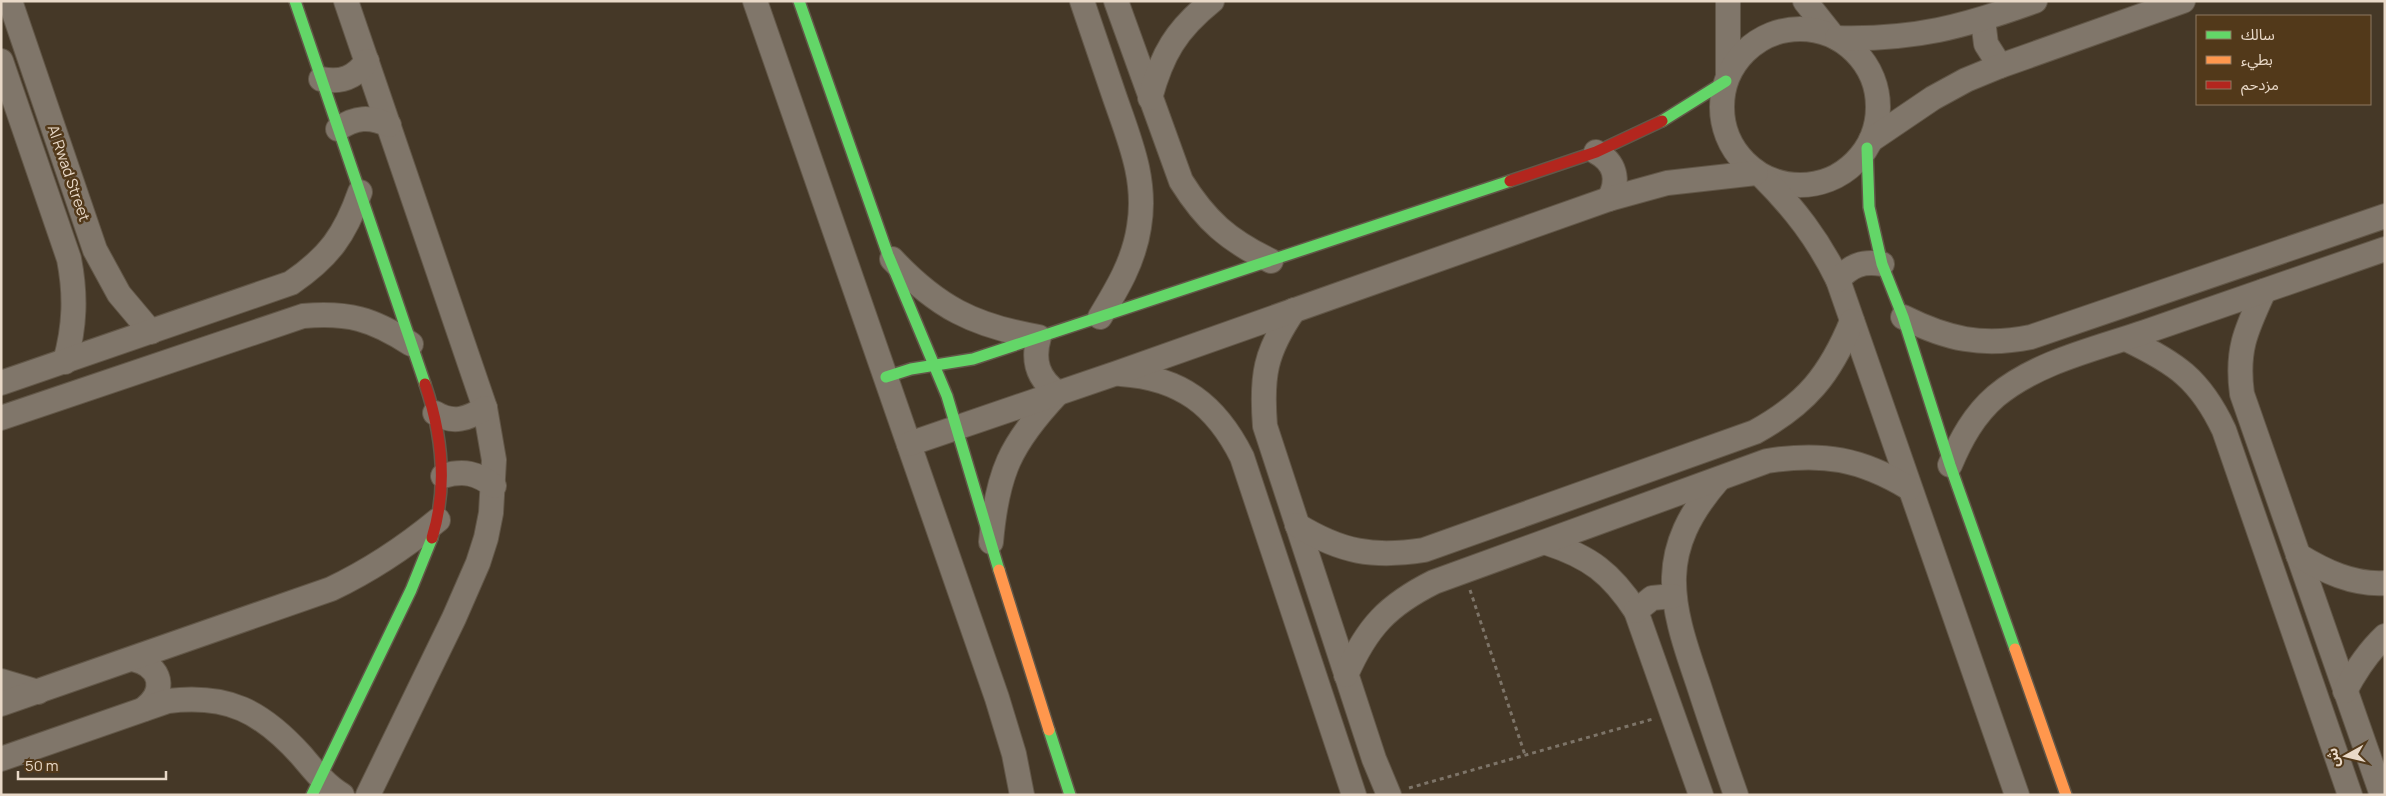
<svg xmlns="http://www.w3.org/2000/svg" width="2386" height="796" font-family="Manrope,'Noto Sans Arabic',sans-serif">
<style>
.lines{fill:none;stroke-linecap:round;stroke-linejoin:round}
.street-casing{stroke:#625748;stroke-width:26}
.fast-casing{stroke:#625748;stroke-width:14}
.slow-casing{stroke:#625748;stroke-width:14}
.jam-casing{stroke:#625748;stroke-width:14}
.path{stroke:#7d7468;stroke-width:3;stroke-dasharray:4 4;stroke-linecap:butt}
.street{stroke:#80766a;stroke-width:24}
.fast{stroke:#63d668;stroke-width:11}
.slow{stroke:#ff974d;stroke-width:11}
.jam{stroke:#b3261e;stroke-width:11}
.labels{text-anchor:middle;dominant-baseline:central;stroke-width:5;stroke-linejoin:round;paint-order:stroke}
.street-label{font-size:15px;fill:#e9d9c8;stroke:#52391a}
</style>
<rect width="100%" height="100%" fill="#453827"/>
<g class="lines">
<g class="street-casing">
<g id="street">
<path d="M10,1L95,250L119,294L151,332"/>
<path d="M346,1L485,408L494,460L491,513L486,538L478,563L454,618L368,795"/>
<path d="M755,1L997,698L1014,754L1022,795"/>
<path d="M1082,1C1093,34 1104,66 1115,98C1130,141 1147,181 1139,227C1134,261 1117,289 1100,317"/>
<path d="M1116,1L1181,181C1206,221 1228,240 1271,261"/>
<path d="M1728,1V74"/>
<path d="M1805,1L1832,35"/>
<path d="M1983,20L1986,44L2000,66"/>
<circle cx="1800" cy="107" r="78"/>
<path d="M1837,38C1915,40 1963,27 2035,1"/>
<path d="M1,61L69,259C76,295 75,326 65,362"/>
<path d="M321,79C341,83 355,78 367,61"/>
<path d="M1150,98C1162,54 1176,30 1212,1"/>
<path d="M338,129C355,117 370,116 389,125"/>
<path d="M1871,140L1933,98L1966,80L2000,66L2183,1"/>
<path d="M1596,152C1615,162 1620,180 1609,199"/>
<path d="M1762,176C1794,208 1818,239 1838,280L2017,795"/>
<path d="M892,259C937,307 974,326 1039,337C1032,361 1038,379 1058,393C1010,444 997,473 991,542"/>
<path d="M1838,280C1851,265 1863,261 1882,264"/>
<path d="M2264,291C2246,330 2236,350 2242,394L2382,795"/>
<path d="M1294,310C1265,352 1261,376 1265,426L1374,759L1389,795"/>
<path d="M1903,317C1947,339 1982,347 2031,337L2385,216"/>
<path d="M2126,339C2176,363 2200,379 2224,430L2350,795"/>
<path d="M1121,374C1181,378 1216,405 1242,457L1354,795"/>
<path d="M1,383L291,283C329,257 345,235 360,192"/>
<path d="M435,413C453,424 468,419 485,408"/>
<path d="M1,418L303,316C348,312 373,319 411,344"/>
<path d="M909,444L1117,373L1609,199L1667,183L1756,173"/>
<path d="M1950,465C1961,439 1974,415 1996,396C2037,362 2095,349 2145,332C2225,305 2305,277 2385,249"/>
<path d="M443,476C464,470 477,473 494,486"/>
<path d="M1719,479C1656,551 1669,600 1698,683C1710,720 1723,758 1736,795"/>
<path d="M1297,525C1341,552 1373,558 1424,550L1755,432C1806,404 1830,375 1852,321"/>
<path d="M1547,543C1590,557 1611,573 1636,611L1701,795"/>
<path d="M2298,555C2324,571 2353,585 2385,583"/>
<path d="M1636,611L1652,598L1673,596"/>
<path d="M133,659C162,666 167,691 144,709"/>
<path d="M1346,675C1367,627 1388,605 1434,582L1767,461C1823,452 1861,459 1909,488"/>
<path d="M1,681L38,692"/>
<path d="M2345,691C2356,670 2367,653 2385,636"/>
<path d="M1,704L331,589C371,570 404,548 438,520"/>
<path d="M1,759L168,701C228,694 261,711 301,755C313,769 325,785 342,795"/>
</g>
</g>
<g class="fast-casing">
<g id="fast">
<path d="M295,1L425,384"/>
<path d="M799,1L888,255L947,396L999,570"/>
<path d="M1662,121L1726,81"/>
<path d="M1867,148L1869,207L1882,264L1903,317L1950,465L2015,649"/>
<path d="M886,377L911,369L973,359L1510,181"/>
<path d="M1049,730L1070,795"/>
<path d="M312,795L411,590L432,538"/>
</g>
</g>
<g class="slow-casing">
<g id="slow">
<path d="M999,570L1049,730"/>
<path d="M2015,649L2066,795"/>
</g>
</g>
<g class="jam-casing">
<g id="jam">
<path d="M1510,181L1596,152L1662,121"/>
<path d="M425,384C442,434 448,487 432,538"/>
</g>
</g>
<g class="path">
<path d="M1470,590L1525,755"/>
<path d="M1409,788L1653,719"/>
</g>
<use href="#street" class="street"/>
<use href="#fast" class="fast"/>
<use href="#slow" class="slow"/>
<use href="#jam" class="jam"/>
</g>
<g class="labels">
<g class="street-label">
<text transform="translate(69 173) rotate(71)">Al Rwad Street</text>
</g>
</g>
<rect width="2386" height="796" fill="none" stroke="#e9d9c8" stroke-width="5"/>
<rect x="2196" y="15" width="175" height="90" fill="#52391a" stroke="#8e7960"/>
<rect x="2206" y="31" width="25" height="8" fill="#63d668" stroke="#8e7960"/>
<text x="2241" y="40" font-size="15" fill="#e9d9c8">سالك</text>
<rect x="2206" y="56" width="25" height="8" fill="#ff974d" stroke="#8e7960"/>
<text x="2241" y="65" font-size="15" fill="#e9d9c8">بطيء</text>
<rect x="2206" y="81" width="25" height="8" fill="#b3261e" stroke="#8e7960"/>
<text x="2241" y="90" font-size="15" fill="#e9d9c8">مزدحم</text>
<g transform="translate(2346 756) rotate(262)" stroke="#52391a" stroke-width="4" paint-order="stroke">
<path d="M0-4L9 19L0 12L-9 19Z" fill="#e9d9c8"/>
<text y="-8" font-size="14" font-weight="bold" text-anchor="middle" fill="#e9d9c8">ش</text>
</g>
<path d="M18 771v8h148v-8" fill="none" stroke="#e9d9c8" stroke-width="2.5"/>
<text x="25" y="771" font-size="15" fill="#e9d9c8" stroke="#52391a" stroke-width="4" paint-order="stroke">50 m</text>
</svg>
